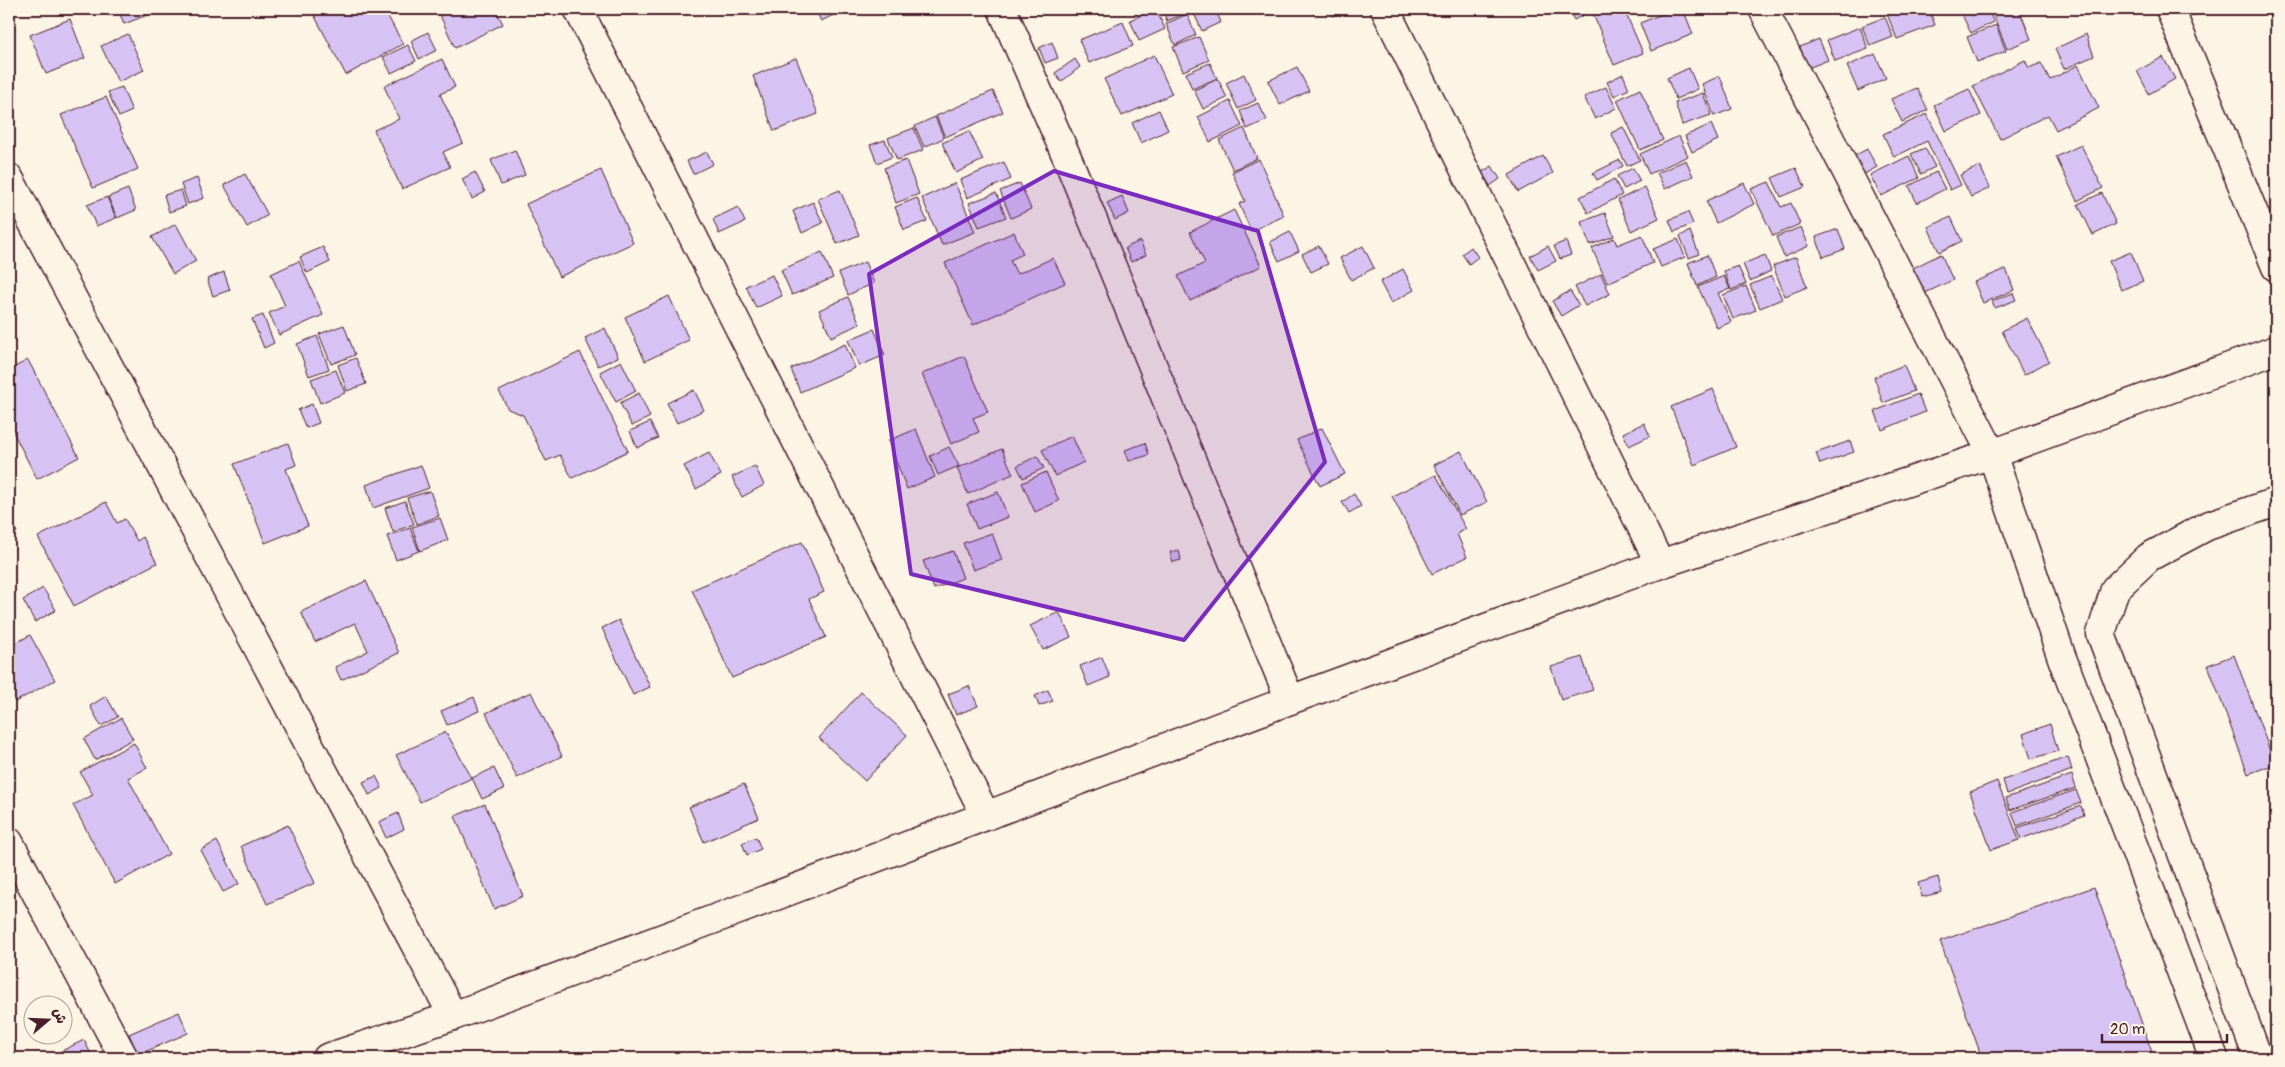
<svg xmlns="http://www.w3.org/2000/svg" width="2285" height="1067" font-family="Pangolin,'Playpen Sans Arabic',sans-serif">
<style>
.building{fill:#d6c3f4;stroke:#4a1f2b}
.lines{fill:none;stroke-linecap:round;stroke-linejoin:round}
.minor-casing{stroke:#4a1f2b;stroke-width:31}
.minor{stroke:#fcf5e5;stroke-width:28}
.marked{fill:#7b2cbf;fill-opacity:0.2;stroke:#7b2cbf;stroke-width:4;stroke-linejoin:round}
</style>
<rect width="100%" height="100%" fill="#fcf5e5"/>
<filter id="ink" filterUnits="userSpaceOnUse"><feTurbulence type="fractalNoise" baseFrequency=".02" numOctaves="2"/><feDisplacementMap in="SourceGraphic" scale="10" xChannelSelector="R" yChannelSelector="G"/><feConvolveMatrix kernelMatrix="1 2 1 2 8 2 1 2 1" color-interpolation-filters="sRGB"/></filter>
<g filter="url(#ink)">
<g class="building">
<path d="M118,9H163L124,24Z"/>
<path d="M321,9H354L357,14L367,9H384L403,44L346,75L313,13Z"/>
<path d="M437,9H495L503,24L455,48Z"/>
<path d="M815,9H846L821,21Z"/>
<path d="M1156,9L1165,29L1139,41L1130,20Z"/>
<path d="M1162,9H1184L1186,13L1167,21Z"/>
<path d="M1198,9H1215L1221,22L1202,31L1193,11Z"/>
<path d="M1330,9H1350L1351,10L1332,16Z"/>
<path d="M1568,9H1583L1585,14L1574,20Z"/>
<path d="M1591,9H1624L1643,53L1614,65Z"/>
<path d="M1675,9H1683L1693,34L1651,51L1640,23Z"/>
<path d="M1900,9H1929L1935,25L1897,39L1887,14Z"/>
<path d="M1959,9H1987L1994,22L1971,33Z"/>
<path d="M2001,9H2019L2031,39L2007,49L1992,12Z"/>
<path d="M2190,9H2210V10L2192,16Z"/>
<path d="M1187,14L1196,35L1175,45L1166,24Z"/>
<path d="M1885,17L1893,37L1870,46L1862,26Z"/>
<path d="M70,19L85,58L46,74L30,35Z"/>
<path d="M1123,22L1133,46L1089,63L1079,40Z"/>
<path d="M1996,25L2006,51L1977,62L1967,37Z"/>
<path d="M1860,27L1868,49L1835,61L1827,40Z"/>
<path d="M428,32L437,50L419,59L411,41Z"/>
<path d="M128,34L144,70L118,82L101,46Z"/>
<path d="M2086,34L2094,56L2064,69L2055,49Z"/>
<path d="M1199,37L1209,60L1183,71L1173,47Z"/>
<path d="M1819,39L1828,60L1808,68L1800,47Z"/>
<path d="M1052,42L1058,58L1045,63L1039,48Z"/>
<path d="M408,45L416,61L391,73L383,57Z"/>
<path d="M1875,54L1886,78L1858,91L1847,66Z"/>
<path d="M1154,55L1172,94L1122,116L1104,79Z"/>
<path d="M2163,57L2175,79L2149,94L2137,71Z"/>
<path d="M796,58L818,114L774,131L753,76Z"/>
<path d="M442,59L455,87L440,94L463,143L443,152L450,167L402,189L374,130L399,119L384,86Z"/>
<path d="M1075,59L1080,67L1061,82L1055,73Z"/>
<path d="M2025,60L2029,68L2041,63L2050,80L2078,65L2099,108L2056,130L2048,115L2000,139L1973,86Z"/>
<path d="M1210,63L1217,78L1192,89L1186,73Z"/>
<path d="M1297,67L1309,91L1280,105L1268,81Z"/>
<path d="M1689,68L1698,89L1676,99L1667,78Z"/>
<path d="M1244,74L1256,100L1238,109L1226,83Z"/>
<path d="M1623,74L1629,89L1614,96L1607,82Z"/>
<path d="M1720,76L1732,109L1714,116L1702,84Z"/>
<path d="M1218,79L1227,98L1203,109L1194,90Z"/>
<path d="M122,87L132,111L119,117L108,92Z"/>
<path d="M1606,87L1616,108L1595,119L1584,97Z"/>
<path d="M1917,88L1928,110L1902,122L1891,99Z"/>
<path d="M1640,89L1663,140L1640,150L1617,100Z"/>
<path d="M1969,89L1981,115L1946,131L1934,105Z"/>
<path d="M993,91L1003,112L945,137L936,116Z"/>
<path d="M1703,93L1711,115L1682,125L1675,103Z"/>
<path d="M106,97L138,169L93,188L61,115Z"/>
<path d="M1230,101L1242,126L1210,142L1198,117Z"/>
<path d="M1258,103L1267,120L1247,129L1240,111Z"/>
<path d="M1159,110L1168,130L1141,143L1132,123Z"/>
<path d="M1927,114L1961,185L1950,190L1927,141L1894,157L1883,134Z"/>
<path d="M935,117L944,138L924,147L915,126Z"/>
<path d="M1711,124L1718,140L1692,152L1685,136Z"/>
<path d="M1623,127L1640,160L1627,166L1611,133Z"/>
<path d="M914,128L923,150L897,160L888,138Z"/>
<path d="M1244,128L1257,158L1233,170L1219,140Z"/>
<path d="M969,131L983,160L956,173L942,143Z"/>
<path d="M1679,136L1688,156L1649,174L1640,154Z"/>
<path d="M885,140L892,157L877,163L870,145Z"/>
<path d="M2081,145L2103,188L2077,201L2056,157Z"/>
<path d="M1925,148L1935,167L1921,174L1911,154Z"/>
<path d="M1867,149L1877,167L1857,178L1847,160Z"/>
<path d="M515,150L525,175L501,185L491,160Z"/>
<path d="M707,152L713,164L693,174L687,161Z"/>
<path d="M1543,156L1553,173L1518,192L1509,175Z"/>
<path d="M1909,156L1919,178L1881,196L1870,175Z"/>
<path d="M1259,159L1284,216L1251,231L1239,204L1245,201L1232,172Z"/>
<path d="M906,160L919,194L896,203L884,168Z"/>
<path d="M1620,160L1623,166L1597,180L1593,173Z"/>
<path d="M1686,160L1693,176L1665,189L1657,173Z"/>
<path d="M1004,162L1011,179L967,198L960,180Z"/>
<path d="M1492,166L1500,179L1490,186L1482,172Z"/>
<path d="M1980,166L1990,188L1971,197L1960,175Z"/>
<path d="M1633,168L1640,181L1624,189L1617,176Z"/>
<path d="M1796,168L1805,187L1781,197L1772,178Z"/>
<path d="M601,170L633,243L559,277L526,204Z"/>
<path d="M475,172L485,192L472,199L462,179Z"/>
<path d="M1936,172L1945,189L1917,203L1909,186Z"/>
<path d="M245,174L268,215L247,227L224,185Z"/>
<path d="M197,178L204,198L188,204L181,184Z"/>
<path d="M1614,179L1622,195L1588,213L1580,197Z"/>
<path d="M1769,182L1781,207L1791,203L1800,224L1773,236L1751,189Z"/>
<path d="M955,183L975,232L942,245L922,198Z"/>
<path d="M1020,183L1031,209L1011,218L1000,191Z"/>
<path d="M1744,183L1754,204L1716,223L1706,201Z"/>
<path d="M1645,187L1659,218L1631,231L1618,200Z"/>
<path d="M128,189L136,210L117,218L108,197Z"/>
<path d="M181,190L186,206L169,212L164,195Z"/>
<path d="M840,190L859,235L837,244L818,199Z"/>
<path d="M996,193L1006,217L979,227L969,203Z"/>
<path d="M2102,193L2116,224L2093,235L2078,204Z"/>
<path d="M1122,196L1129,213L1115,220L1107,203Z"/>
<path d="M107,197L116,218L96,226L87,205Z"/>
<path d="M917,198L927,221L904,230L895,207Z"/>
<path d="M813,202L823,223L802,233L793,211Z"/>
<path d="M738,207L745,222L719,234L713,219Z"/>
<path d="M1234,210L1261,266L1190,301L1178,276L1205,263L1190,232Z"/>
<path d="M1688,212L1693,224L1674,232L1669,220Z"/>
<path d="M1605,213L1614,236L1590,245L1581,222Z"/>
<path d="M1951,217L1962,241L1939,252L1928,227Z"/>
<path d="M176,224L196,261L173,274L152,237Z"/>
<path d="M1801,227L1809,246L1784,257L1776,237Z"/>
<path d="M1838,229L1845,249L1823,257L1816,237Z"/>
<path d="M1690,231L1699,254L1689,258L1680,236Z"/>
<path d="M1014,232L1023,254L1010,260L1017,274L1053,258L1065,283L973,325L945,263Z"/>
<path d="M1290,232L1299,251L1279,261L1270,242Z"/>
<path d="M1642,235L1653,263L1607,283L1592,248L1614,238L1617,245Z"/>
<path d="M1678,239L1685,257L1661,267L1653,249Z"/>
<path d="M1140,241L1146,255L1131,262L1125,248Z"/>
<path d="M1566,241L1571,255L1560,259L1554,246Z"/>
<path d="M1319,246L1328,264L1311,272L1302,254Z"/>
<path d="M1363,246L1374,268L1351,280L1340,258Z"/>
<path d="M1548,246L1556,261L1538,270L1530,256Z"/>
<path d="M323,247L330,262L307,273L300,257Z"/>
<path d="M1471,247L1478,257L1469,264L1462,254Z"/>
<path d="M822,252L833,278L792,295L781,270Z"/>
<path d="M2131,252L2143,281L2121,290L2109,261Z"/>
<path d="M1941,254L1953,280L1925,293L1913,268Z"/>
<path d="M1707,255L1716,277L1697,286L1688,263Z"/>
<path d="M1765,255L1771,271L1750,281L1743,264Z"/>
<path d="M1796,257L1807,287L1785,296L1773,266Z"/>
<path d="M299,261L323,315L279,335L269,313L285,306L271,274Z"/>
<path d="M865,262L874,283L848,295L839,273Z"/>
<path d="M1738,266L1746,284L1731,290L1724,271Z"/>
<path d="M1403,269L1414,290L1391,303L1380,282Z"/>
<path d="M2006,269L2014,290L1983,303L1974,282Z"/>
<path d="M224,272L230,290L213,296L207,279Z"/>
<path d="M1601,274L1610,294L1585,306L1575,287Z"/>
<path d="M772,275L782,296L756,308L746,286Z"/>
<path d="M1724,276L1730,289L1718,293L1731,322L1717,328L1698,287Z"/>
<path d="M1772,276L1782,299L1760,308L1750,285Z"/>
<path d="M1746,286L1756,310L1733,319L1723,295Z"/>
<path d="M1570,291L1579,305L1561,316L1552,301Z"/>
<path d="M2013,293L2016,300L1995,308L1992,301Z"/>
<path d="M669,296L689,340L645,361L625,317Z"/>
<path d="M848,297L860,324L831,337L819,310Z"/>
<path d="M263,315L274,343L264,348L252,319Z"/>
<path d="M2027,318L2049,361L2024,375L2002,331Z"/>
<path d="M344,325L355,355L331,364L319,334Z"/>
<path d="M605,328L618,357L598,366L585,338Z"/>
<path d="M874,329L885,355L859,366L848,340Z"/>
<path d="M317,336L329,369L309,376L297,344Z"/>
<path d="M845,344L855,368L800,392L791,369Z"/>
<path d="M580,352L628,451L572,478L560,455L546,461L523,415L508,409L499,391Z"/>
<path d="M964,356L988,412L973,418L979,432L951,444L922,374Z"/>
<path d="M356,358L366,384L347,391L338,365Z"/>
<path d="M28,360L79,457L37,479L9,424V370Z"/>
<path d="M621,361L636,391L616,402L600,372Z"/>
<path d="M1904,365L1914,391L1883,403L1874,377Z"/>
<path d="M336,370L345,393L320,403L311,379Z"/>
<path d="M1713,389L1736,447L1694,465L1671,407Z"/>
<path d="M694,390L704,410L677,423L667,403Z"/>
<path d="M639,393L650,417L632,426L620,403Z"/>
<path d="M1918,394L1925,412L1882,430L1875,411Z"/>
<path d="M312,404L319,423L306,428L298,410Z"/>
<path d="M650,422L658,438L637,448L630,431Z"/>
<path d="M1644,423L1650,436L1629,446L1623,433Z"/>
<path d="M1322,428L1345,474L1320,486L1297,440Z"/>
<path d="M916,429L935,477L907,489L888,441Z"/>
<path d="M1072,436L1084,462L1055,476L1042,450Z"/>
<path d="M1850,441L1854,452L1820,464L1816,453Z"/>
<path d="M288,443L296,465L286,469L308,526L265,543L234,464Z"/>
<path d="M1145,443L1149,455L1129,461L1125,450Z"/>
<path d="M949,447L959,466L938,475L930,456Z"/>
<path d="M1002,449L1013,474L968,494L957,468Z"/>
<path d="M1461,451L1487,502L1460,515L1434,465Z"/>
<path d="M709,453L721,475L696,489L684,466Z"/>
<path d="M1037,456L1044,468L1023,478L1017,466Z"/>
<path d="M421,465L429,488L373,508L366,485Z"/>
<path d="M755,466L764,485L742,497L732,477Z"/>
<path d="M1046,472L1059,501L1035,512L1022,483Z"/>
<path d="M1436,475L1466,529L1457,534L1467,557L1432,574L1392,496Z"/>
<path d="M430,491L439,516L417,524L407,498Z"/>
<path d="M998,492L1008,517L977,529L967,504Z"/>
<path d="M1354,494L1361,506L1349,513L1342,502Z"/>
<path d="M405,501L414,524L393,532L385,508Z"/>
<path d="M106,502L117,523L125,519L137,541L143,537L157,563L74,606L38,537Z"/>
<path d="M9,518L17,532L9,537Z"/>
<path d="M440,518L448,540L420,551L412,527Z"/>
<path d="M410,528L419,551L396,560L387,536Z"/>
<path d="M992,533L1002,560L973,570L963,543Z"/>
<path d="M802,542L824,592L809,599L826,637L732,678L692,590Z"/>
<path d="M1179,550L1181,560L1173,562L1170,552Z"/>
<path d="M953,551L963,578L934,589L923,561Z"/>
<path d="M366,581L399,653L341,680L335,667L368,651L355,623L315,642L301,612Z"/>
<path d="M43,588L56,610L35,622L23,600Z"/>
<path d="M1059,612L1071,637L1043,650L1030,626Z"/>
<path d="M619,620L650,687L633,695L602,628Z"/>
<path d="M30,635L55,680L15,702L9,692V647Z"/>
<path d="M2234,655L2275,764L2248,774L2208,665Z"/>
<path d="M1102,657L1110,677L1088,686L1080,666Z"/>
<path d="M1582,657L1593,690L1561,700L1551,667Z"/>
<path d="M969,686L978,706L956,715L948,694Z"/>
<path d="M1048,690L1053,701L1039,706L1035,696Z"/>
<path d="M531,692L562,756L517,778L486,713Z"/>
<path d="M861,692L907,735L865,781L819,738Z"/>
<path d="M106,696L118,717L101,726L90,706Z"/>
<path d="M474,697L479,711L447,725L441,711Z"/>
<path d="M121,718L133,739L95,760L84,739Z"/>
<path d="M2050,724L2058,751L2031,759L2023,734Z"/>
<path d="M446,732L472,778L420,802L396,755Z"/>
<path d="M134,743L147,768L128,778L169,854L115,884L73,805L93,795L80,772Z"/>
<path d="M2068,757L2072,770L2007,794L2003,780Z"/>
<path d="M494,768L504,789L482,799L472,778Z"/>
<path d="M2072,775L2076,788L2010,810L2006,798Z"/>
<path d="M376,776L382,788L369,795L363,782Z"/>
<path d="M1997,781L2019,840L1991,850L1970,792Z"/>
<path d="M744,784L759,818L704,842L689,807Z"/>
<path d="M2076,790L2081,803L2017,826L2012,812Z"/>
<path d="M485,804L523,896L494,909L455,816Z"/>
<path d="M2081,806L2084,815L2021,839L2017,828Z"/>
<path d="M398,813L404,829L386,838L379,822Z"/>
<path d="M288,825L315,883L267,904L241,846Z"/>
<path d="M756,837L761,849L747,855L742,843Z"/>
<path d="M217,841L239,884L223,892L201,850Z"/>
<path d="M1938,877L1942,892L1922,897L1918,883Z"/>
<path d="M2094,887L2154,1058H1982L1940,941Z"/>
<path d="M179,1012L188,1033L138,1055L129,1034Z"/>
<path d="M84,1040L93,1058H47Z"/>
</g>
<g class="lines">
<g class="minor-casing">
<g id="minor">
<path d="M578,9L986,816"/>
<path d="M1002,9L1069,162L1290,700"/>
<path d="M1385,9L1660,564"/>
<path d="M1763,9L1992,454L2062,658L2214,1058"/>
<path d="M2170,9L2276,267"/>
<path d="M9,178L453,1016"/>
<path d="M9,842L124,1058"/>
<path d="M327,1058L453,1016L744,908L1290,700L1660,564L1992,454L2276,350"/>
<path d="M2258,1058L2101,634L2115,589L2149,557L2207,526L2276,502"/>
</g>
</g>
<use href="#minor" class="minor"/>
</g>
</g>
<path class="marked" d="M1054,171L1258,231L1325,462L1184,640L911,574L869,274Z"/>
<rect width="2285" height="1067" fill="none" stroke="#fcf5e5" stroke-width="30"/>
<rect x="15" y="15" width="2255" height="1037" fill="none" stroke="#4a1f2b" stroke-width="2" filter="url(#ink)"/>
<g transform="translate(48 1020) rotate(71)"><circle r="24" fill="#fcf5e5" stroke="#b59f9b"/>
<path d="M0-4L9 19L0 12L-9 19Z" fill="#4a1f2b"/>
<text y="-8" font-size="14" font-weight="bold" text-anchor="middle" fill="#4a1f2b">ش</text>
</g>
<path d="M2102 1034v8h125v-8" fill="none" stroke="#4a1f2b" stroke-width="2.5"/>
<text x="2110" y="1034" font-size="15" fill="#4a1f2b" stroke="#fcf5e5" stroke-width="4" paint-order="stroke">20 m</text>
</svg>
